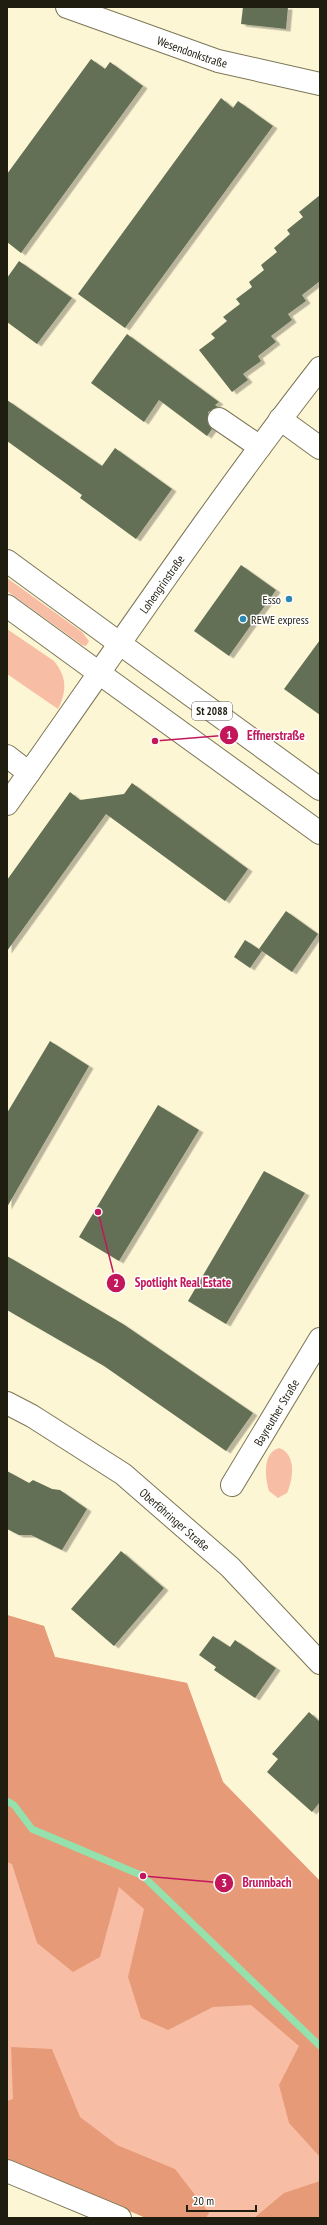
<svg xmlns="http://www.w3.org/2000/svg" width="327" height="2225" font-family="'PT Sans Narrow',sans-serif">
<style>
.green{fill:#f8bea5}
.forest{fill:#e79a77}
.lines{fill:none;stroke-linecap:round;stroke-linejoin:round}
.stream{stroke:#95e1ad;stroke-width:7}
.building{fill:#647054;filter:url(#shadow)}
.minor-casing{stroke:#7b7657;stroke-width:24}
.major-casing{stroke:#7b7657;stroke-width:24}
.highway-casing{stroke:#7b7657;stroke-width:24}
.minor{stroke:#fff;stroke-width:22}
.major{stroke:#fff;stroke-width:22}
.highway{stroke:#fff;stroke-width:22}
.poi-dot{fill:#2c87b4;stroke:#fff;stroke-width:1.5}
.labels{text-anchor:middle;dominant-baseline:central;stroke-width:3;stroke-linejoin:round;paint-order:stroke}
.shield{fill:#fff;stroke:#626158;stroke-width:1}
.shield-label{font-size:11px;font-weight:bold;fill:#1f1d10}
.street-label{font-size:12px;fill:#1f1d10;stroke:#fff}
.poi-label{font-size:12px;fill:#1f1d10;stroke:#fff;text-anchor:end}
.leader{fill:none;stroke:#c2185b;stroke-width:1.5}
.callout-dot{fill:#c2185b;stroke:#fff;stroke-width:1.5}
.mark-label{font-size:12px;text-anchor:middle;font-weight:bold;fill:#fff}
.callout-label{font-size:13px;text-anchor:middle;font-weight:bold;fill:#c2185b;stroke:#fff;stroke-width:3;stroke-linejoin:round;paint-order:stroke}
</style>
<defs>
<filter id="shadow"><feDropShadow dx="4.5" dy="2.5" stdDeviation="0" flood-color="#0004"/></filter>
</defs>
<rect width="100%" height="100%" fill="#fcf6d4"/>
<g class="green">
<path d="M7,578L82,632L89,641L86,646L82,645L7,591Z"/>
<path d="M7,629L54,661C67,677 67,691 58,709L7,674Z"/>
<path d="M279,1448C297,1454 293,1480 287,1493L278,1498L269,1491C265,1478 262,1453 279,1448Z"/>
<path d="M7,1615L44,1626L55,1657L187,1683L223,1782L320,1881V2218H146L7,2159Z"/>
</g>
<g class="forest">
<path d="M7,1615L44,1626L55,1657L187,1683L223,1782L320,1881V2157L289,2123L279,2085L299,2046L251,2005L213,2007L168,2030L141,2018L128,1977L144,1909L119,1887L100,1957L73,1972L37,1943L12,1864L7,1862Z"/>
<path d="M11,2047L52,2049L80,2117L117,2145L175,2169L209,2213L206,2218H146L7,2159V2101L13,2099Z"/>
<path d="M320,2181V2218H254L284,2193Z"/>
</g>
<g class="lines">
<path class="stream" d="M7,1801L14,1805L32,1829L143,1876L320,2046"/>
</g>
<g class="building">
<path d="M243,7H288L286,29L241,24Z"/>
<path d="M91,59L105,69L110,62L143,86L21,253L7,242V174Z"/>
<path d="M221,98L233,108L238,101L273,126L125,328L78,294Z"/>
<path d="M320,195V281L302,295L306,301L288,314L292,320L271,336L276,342L258,356L261,361L243,374L248,380L232,392L199,350L215,338L211,334L227,321L223,317L240,304L236,299L252,287L249,282L264,270L261,265L277,252L274,248L290,234L287,230L303,217L299,212Z"/>
<path d="M19,261L72,298L37,344L7,322V278Z"/>
<path d="M127,334L219,402L215,405L218,407L208,412V424L212,429L207,436L159,400L144,422L91,383Z"/>
<path d="M7,400L102,466L115,448L172,489L136,539L80,498L82,495L7,441Z"/>
<path d="M241,565L276,590L229,656L194,631Z"/>
<path d="M320,640V715L284,689Z"/>
<path d="M132,783L248,869L225,901L106,814L7,951V880L70,792L80,800L124,794Z"/>
<path d="M286,911L318,934L292,972L259,949Z"/>
<path d="M245,940L262,951L250,968L234,957Z"/>
<path d="M50,1041L89,1066L7,1207V1113Z"/>
<path d="M158,1105L199,1130L119,1261L79,1237Z"/>
<path d="M264,1171L305,1193L226,1324L188,1301Z"/>
<path d="M7,1256L123,1324L253,1413L226,1451L104,1366L7,1310Z"/>
<path d="M7,1471L29,1483L33,1480L52,1489L60,1490L87,1509L62,1550L31,1535H19L7,1529Z"/>
<path d="M121,1551L164,1588L114,1646L71,1609Z"/>
<path d="M213,1636L230,1647L235,1640L276,1668L255,1698L214,1670L216,1667L199,1655Z"/>
<path d="M309,1712L320,1722V1802L312,1812L267,1772L278,1759L272,1754Z"/>
</g>
<g class="lines">
<g class="minor-casing">
<g id="minor">
<path id="s1" d="M67,7L218,61L320,84"/>
<path d="M219,419L260,447"/>
<path d="M280,419L320,448"/>
<path d="M7,756L29,773"/>
<path id="s2" d="M7,804C111,658 210,509 320,368"/>
<path id="s3" d="M232,1485L320,1339"/>
<path d="M7,2171L120,2218"/>
</g>
</g>
<g class="major-casing">
<g id="major">
<path d="M119,643L320,789"/>
<path d="M99,673L320,833"/>
<path id="s4" d="M7,1403L32,1416L123,1474L230,1567L320,1663"/>
</g>
</g>
<g class="highway-casing">
<g id="highway">
<path d="M7,561L119,643"/>
<path d="M7,606L99,673"/>
</g>
</g>
<use href="#minor" class="minor"/>
<use href="#major" class="major"/>
<use href="#highway" class="highway"/>
</g>
<g class="poi-dot">
<circle cx="289" cy="599" r="4"/>
<circle cx="243" cy="619" r="4"/>
</g>
<g class="labels">
<rect class="shield" x="192" y="702" width="40" height="18" rx="3"/>
<g class="shield-label">
<text x="212" y="711">St 2088</text>
</g>
<g class="street-label">
<text stroke="none"><textPath href="#s1" startOffset="133">Wesendonkstraße</textPath></text>
<text stroke="none"><textPath href="#s2" startOffset="269">Lohengrinstraße</textPath></text>
<text stroke="none"><textPath href="#s3" startOffset="85">Bayreuther Straße</textPath></text>
<text stroke="none"><textPath href="#s4" startOffset="205">Oberföhringer Straße</textPath></text>
</g>
<g class="poi-label">
<text x="281" y="599">Esso</text>
<text x="251" y="619" text-anchor="start">REWE express</text>
</g>
</g>
<path class="leader" d="M155 741L229 735M98 1212L116 1283M143 1876L224 1883"/>
<g class="callout-dot">
<circle cx="155" cy="741" r="4"/>
<circle cx="98" cy="1212" r="4"/>
<circle cx="143" cy="1876" r="4"/>
<circle cx="229" cy="735" r="10"/>
<circle cx="116" cy="1283" r="10"/>
<circle cx="224" cy="1883" r="10"/>
</g>
<g class="mark-label">
<text x="229" y="739">1</text>
<text x="116" y="1287">2</text>
<text x="224" y="1887">3</text>
</g>
<g class="callout-label">
<text x="276" y="740">Effnerstraße</text>
<text x="183" y="1287">Spotlight Real Estate</text>
<text x="267" y="1887">Brunnbach</text>
</g>
<rect width="327" height="2225" fill="none" stroke="#1f1d10" stroke-width="16"/>
<path d="M187 2205v6h69v-6" fill="none" stroke="#1f1d10" stroke-width="2"/>
<text x="193" y="2205" font-size="12" fill="#1f1d10" stroke="#ffffff" stroke-width="3" paint-order="stroke">20 m</text>
</svg>
